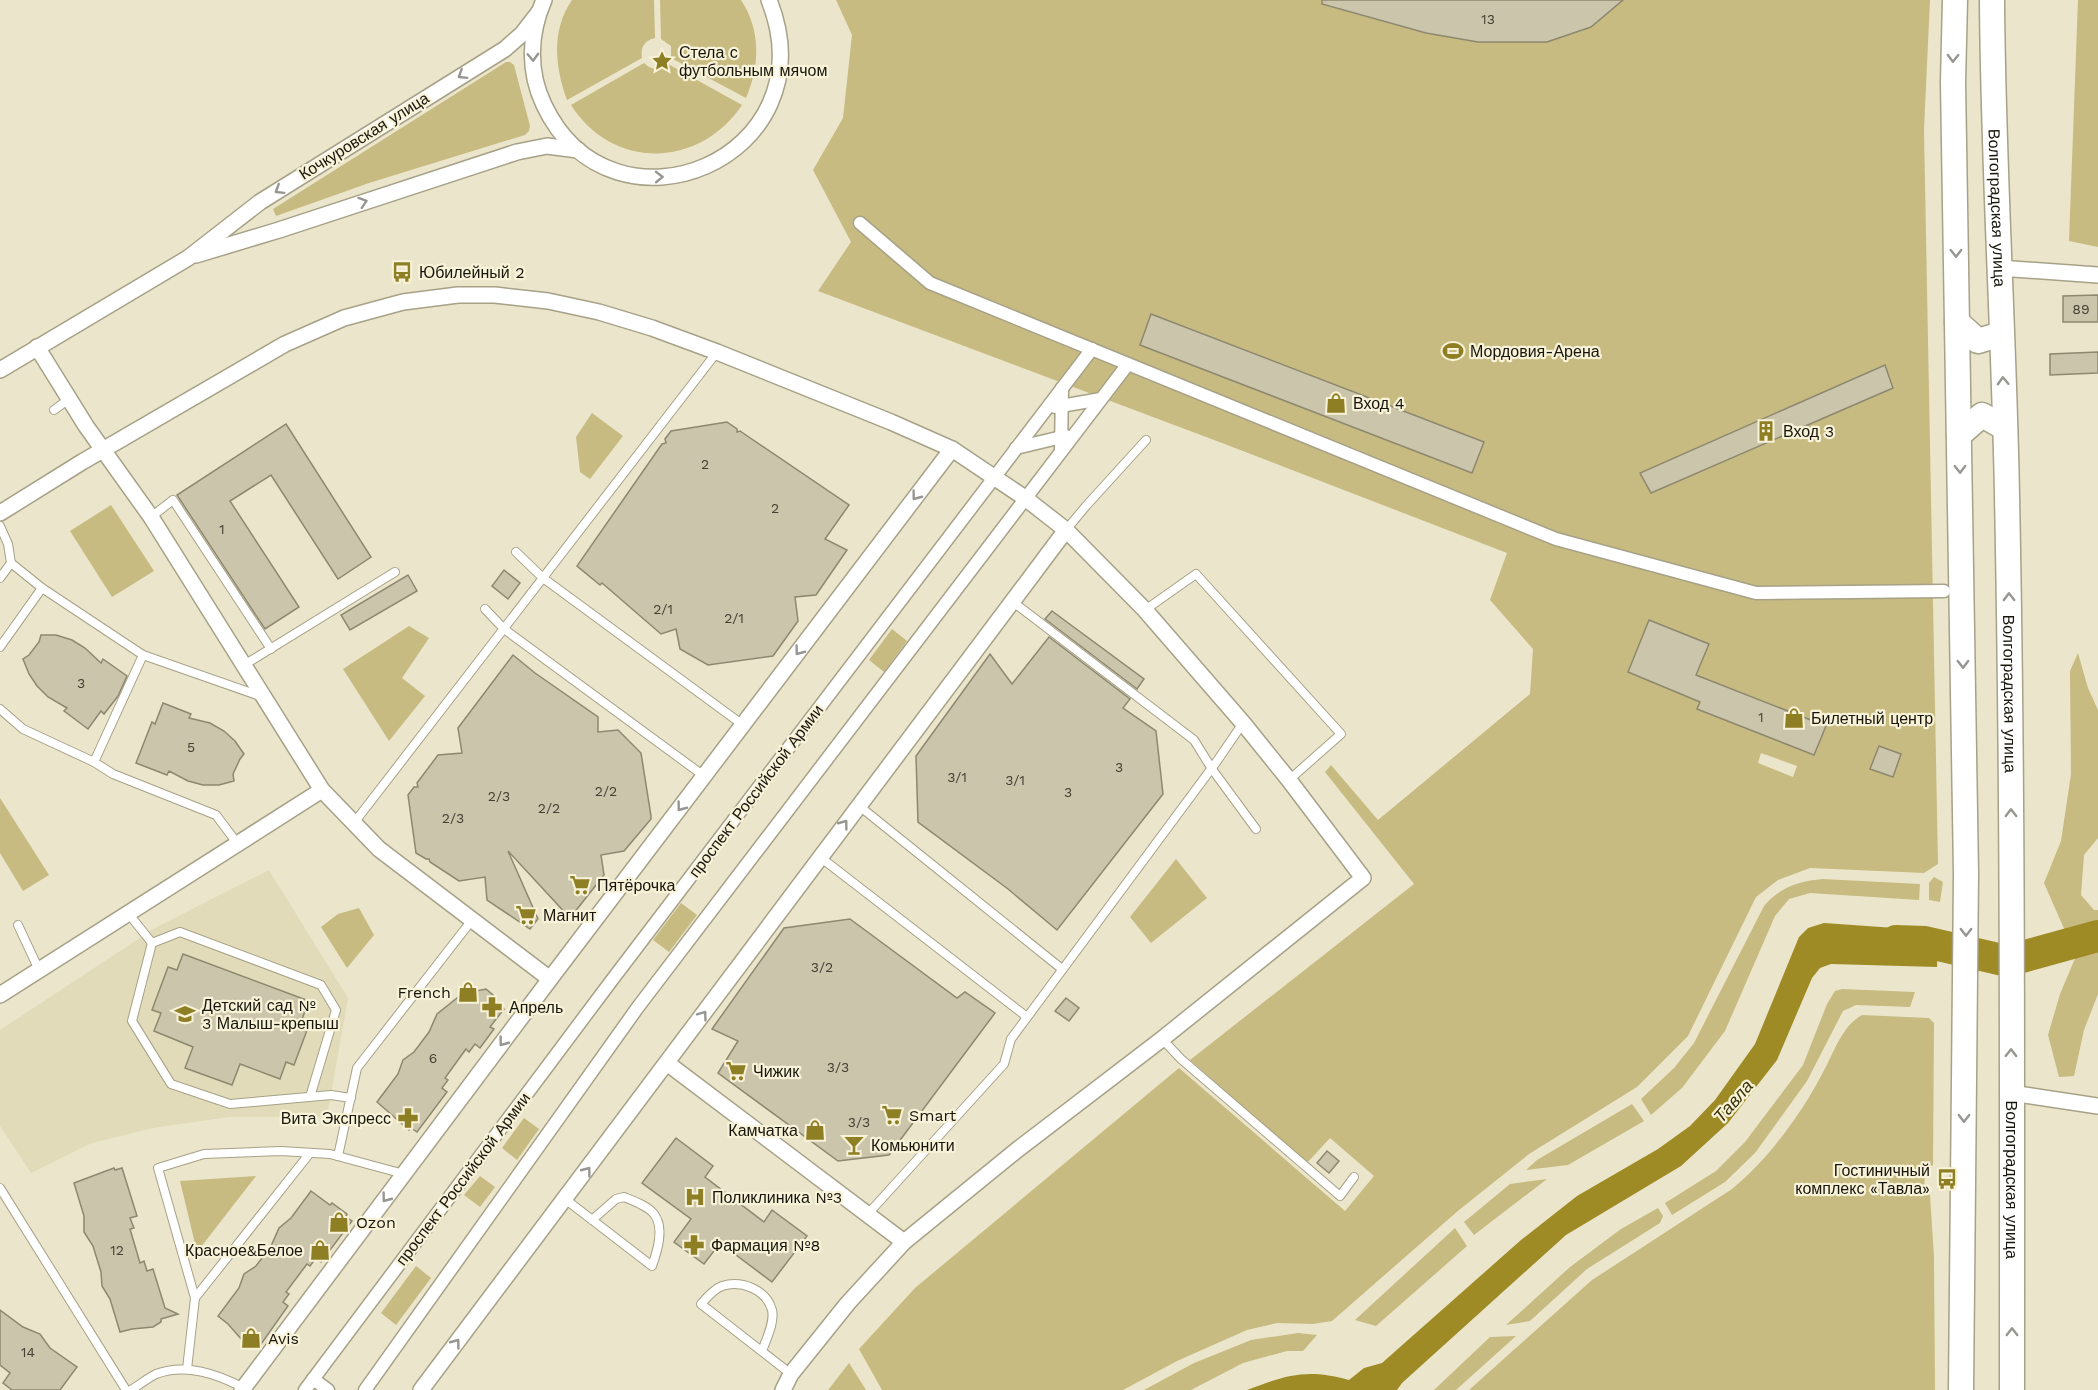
<svg xmlns="http://www.w3.org/2000/svg" width="2098" height="1390" font-family="'Work Sans',sans-serif">
<style>
.built{fill:#e2dbb9}
.green{fill:#c7bb81;fill-rule:evenodd}
.water{fill:#9e8b25}
.lines{fill:none;stroke-linecap:round;stroke-linejoin:round}
.river{stroke:#9e8b25;stroke-width:32}
.building{fill:#cac5ab;stroke:#8d886f;stroke-width:1.5}
.service-casing{stroke:#a6a187;stroke-width:10}
.pedestrian-casing{stroke:#a6a187;stroke-width:15}
.minor-casing{stroke:#a6a187;stroke-width:18}
.primary-casing{stroke:#a6a187;stroke-width:27}
.service{stroke:#fff;stroke-width:8}
.pedestrian{stroke:#fff;stroke-width:12}
.minor{stroke:#fff;stroke-width:15}
.primary{stroke:#fff;stroke-width:24}
.oneway{stroke:#979692}
.labels{text-anchor:middle;dominant-baseline:central;stroke-width:4.5;stroke-linejoin:round;paint-order:stroke}
.number-label{font-size:14px;fill:#444134}
.poi-label{font-size:16px;fill:#17150c;stroke:#f8f3d8;text-anchor:start}
.street-label{font-size:16px;fill:#17150c;stroke:#f8f3d8}
.water-label{font-size:18px;font-style:italic;fill:#3a3207;stroke:#f8f3d8}
</style>
<rect width="100%" height="100%" fill="#ebe6cb"/>
<path class="built" d="M269,870L348,998L327,1117H229L153,1128L92,1143L31,1173L0,1126V1030L155,928Z"/>
<g class="green">
<path d="M572,0H654L655,38C645,40 640,47 642,58L567,100C555,67 551,30 572,0Z"/>
<path d="M660,0H741C761,30 760,66 746,98L671,58V46L661,39Z"/>
<path d="M836,0H1930L1924,130L1938,864L1924,873L1810,868L1778,880L1756,897L1688,1036L1637,1087L1529,1154L1459,1210L1332,1321L1313,1324L1277,1323L1247,1330L1177,1361L1123,1390H882L859,1349L915,1288L1179,1068L1345,1211L1374,1176L1330,1138L1307,1163L1190,1060L1414,884L1325,772L1331,765L1378,820L1530,694L1533,649L1490,600L1507,553L1222,443L818,291L851,242L813,170L843,118L852,35ZM1761,753L1797,766L1793,777L1758,763Z"/>
<path d="M2078,0H2098V247L2069,241Z"/>
<path d="M506,62H510L514,65L530,126L529,131L525,135L369,183L276,216L273,209Z"/>
<path d="M644,63C652,71 661,71 668,64L742,105C700,168 613,171 571,105Z"/>
<path d="M592,413L623,436L590,479L580,472L576,437Z"/>
<path d="M111,505L154,571L112,597L70,531Z"/>
<path d="M409,626L429,638L402,678L425,696L389,741L343,669Z"/>
<path d="M892,629L907,641L884,672L869,660Z"/>
<path d="M2078,653L2088,688L2098,710V838L2084,855L2081,895L2094,910H2098V994L2084,1030L2074,1076L2059,1077L2048,1035L2060,994L2076,956L2044,883L2061,841L2071,774L2070,671Z"/>
<path d="M0,798L49,875L23,891L0,853Z"/>
<path d="M1176,859L1207,898L1151,943L1130,917Z"/>
<path d="M1934,877L1943,882L1940,902L1929,900V883Z"/>
<path d="M1823,879L1920,884L1919,900L1810,893L1789,899L1775,916L1725,1031L1682,1088L1651,1115L1641,1099L1674,1068L1694,1043L1764,906C1780,887 1799,881 1823,879Z"/>
<path d="M681,903L697,915L669,952L653,940Z"/>
<path d="M359,908L374,935L347,968L321,927L338,914Z"/>
<path d="M1842,989L1915,992L1910,1007L1856,1005L1843,1011L1807,1081L1755,1153L1725,1182L1672,1215L1665,1203L1716,1171L1745,1142L1803,1065L1827,1004L1835,991Z"/>
<path d="M1862,1015L1929,1018L1934,1023L1933,1165L1925,1169L1924,1193L1930,1195L1934,1257L1935,1390H1469L1592,1280L1732,1189C1756,1169 1776,1146 1794,1120C1804,1106 1813,1091 1821,1076C1833,1056 1841,1026 1862,1015Z"/>
<path d="M1632,1104L1644,1121L1568,1165L1526,1170L1537,1160Z"/>
<path d="M524,1118L539,1129L517,1160L502,1148Z"/>
<path d="M256,1176L197,1252L180,1181Z"/>
<path d="M480,1176L495,1187L480,1207L464,1195Z"/>
<path d="M1547,1179L1474,1235L1464,1222L1510,1184Z"/>
<path d="M1658,1208L1663,1216L1660,1223L1587,1269L1530,1321L1506,1325L1570,1267L1621,1229Z"/>
<path d="M1455,1228L1467,1246L1376,1326L1355,1320Z"/>
<path d="M416,1266L431,1278L396,1325L381,1313Z"/>
<path d="M1298,1333L1317,1335L1303,1351H1287L1243,1363L1191,1390H1144L1194,1363L1251,1340Z"/>
<path d="M1516,1336L1456,1390H1434L1490,1337Z"/>
<path d="M849,1363L866,1390H828L829,1389Z"/>
</g>
<path class="water" d="M1824,923L1938,931L1937,967L1831,964L1820,968L1812,978L1777,1060L1728,1123L1681,1166L1566,1235L1402,1383L1397,1390H1247C1286,1375 1307,1368 1349,1380L1364,1368L1382,1363L1521,1240L1577,1196L1658,1149L1690,1126L1715,1100L1755,1044L1799,937L1808,928Z"/>
<g class="lines">
<path class="river" d="M1896,941L1925,942L2007,961L2098,936"/>
</g>
<g class="building">
<path d="M1322,0H1623L1591,27L1547,42H1478L1426,33L1322,4Z"/>
<path d="M2098,295V322H2063V296Z"/>
<path d="M1151,314L1484,442L1472,473L1140,345Z"/>
<path d="M2098,352V373L2050,375V354Z"/>
<path d="M1885,365L1893,388L1651,493L1640,473Z"/>
<path d="M727,422L737,429V432L740,431L849,505L825,539L847,550L816,595L795,597L798,621L773,656L708,665L680,649L676,629L661,634L602,583L600,585L577,566L662,444L666,443L665,439L671,431Z"/>
<path d="M286,424L371,557L338,579L271,475L230,501L299,607L265,629L177,495Z"/>
<path d="M504,570L520,583L508,599L492,586Z"/>
<path d="M408,575L417,591L350,630L341,615Z"/>
<path d="M1052,611L1144,679L1137,689L1045,619Z"/>
<path d="M1649,620L1709,644L1696,675L1826,726L1814,755L1697,709L1700,702L1628,672Z"/>
<path d="M41,635H56L72,640L85,648L101,663L103,659L127,676L118,696L104,714L101,711L88,729L64,711L67,708L48,697L37,686L29,674L23,659L29,655L39,642Z"/>
<path d="M1049,637L1130,699L1123,708L1156,731L1163,794L1057,930L1008,889L918,822L916,756L990,654L1012,684Z"/>
<path d="M513,655L535,673L598,717V732L618,730L641,753L651,816V819L624,851L601,855L604,875L570,918L508,851L538,919L530,929L487,900L485,877L459,881L430,862L429,859H426L416,853L408,795L414,787H418L417,783L438,755L462,753L458,728Z"/>
<path d="M163,703L191,714L189,718L210,723L224,731L235,741L244,754L240,759L233,774L234,781L219,785H203L188,781L169,771L167,775L136,763L152,722L155,724Z"/>
<path d="M1879,746L1901,754L1893,777L1870,769Z"/>
<path d="M850,919L957,998L965,992L995,1013L889,1155L838,1161L718,1073L738,1041L712,1029L784,928Z"/>
<path d="M183,954L309,1001L302,1019L310,1022L294,1065L286,1062L280,1079L240,1064L232,1085L185,1068L193,1047L154,1031L161,1013L152,1010L168,967L177,970Z"/>
<path d="M471,987L476,991L486,989L493,995L494,1001L504,1009L490,1027L494,1029L480,1048L475,1044L469,1052L466,1049L445,1078L448,1080L442,1088L447,1092L417,1132L411,1128L409,1130L377,1102L398,1074L403,1060L414,1052L429,1032L437,1014Z"/>
<path d="M1066,998L1079,1008L1069,1021L1055,1011Z"/>
<path d="M676,1138L713,1166L705,1177L764,1222L772,1210L807,1236L772,1282L720,1243L704,1264L674,1242L691,1219L642,1183Z"/>
<path d="M1327,1151L1339,1161L1329,1173L1317,1163Z"/>
<path d="M114,1168L115,1170L122,1168L137,1216L130,1218L134,1228L130,1229L140,1263L144,1261L147,1271L153,1269L165,1308L178,1314L161,1319V1322L153,1327L132,1329L120,1332L110,1299L102,1286L101,1272L93,1246L84,1232V1216L74,1183Z"/>
<path d="M311,1191L330,1205L332,1203L347,1214L346,1217L352,1221L321,1262L316,1258L310,1266L307,1264L286,1292L289,1294L283,1302L288,1306L259,1347L252,1342L251,1344L242,1340L228,1324L218,1316L239,1288L244,1274L256,1266L271,1246L279,1228L291,1218Z"/>
<path d="M0,1310L23,1327L40,1334L50,1348L77,1367L60,1390H12L3,1383L10,1373L0,1365Z"/>
</g>
<g class="lines">
<g class="service-casing">
<g id="service">
<path d="M54,410L69,399"/>
<path d="M151,517L173,500L271,649"/>
<path d="M0,526L8,544L11,563L42,588L143,655L94,762"/>
<path d="M1066,530L1086,506L1146,440"/>
<path d="M516,552L543,578L743,725"/>
<path d="M0,578L11,563"/>
<path d="M1013,602L1194,740L1212,769L1256,829"/>
<path d="M485,609L504,629L704,776"/>
<path d="M1145,610L1196,574L1341,734L1289,780"/>
<path d="M0,647L42,588"/>
<path d="M143,655L260,696"/>
<path d="M244,665L395,572"/>
<path d="M0,709L23,729L94,762L113,774L216,815L237,843"/>
<path d="M858,805L1062,969"/>
<path d="M354,823L717,352"/>
<path d="M820,857L1027,1017"/>
<path d="M128,913L152,943"/>
<path d="M18,925L39,970"/>
<path d="M1162,1039L1181,1059L1340,1196L1354,1177"/>
<path d="M310,1097L336,1010L321,985L180,932L152,943L132,1021L171,1084L230,1104L331,1095L351,1098"/>
<path d="M338,1156L357,1068L472,920"/>
<path d="M0,1188L126,1390"/>
<path d="M565,1199L652,1266C657,1252 665,1228 654,1214C648,1206 634,1201 624,1197L616,1199L592,1220"/>
<path d="M867,1215L1004,1064L1011,1039L1217,761L1243,723"/>
<path d="M195,1298L310,1153"/>
<path d="M762,1351C766,1340 775,1322 772,1310C766,1289 741,1280 722,1286C714,1289 707,1297 701,1304L791,1374"/>
<path d="M187,1369L195,1298L158,1168L204,1154L281,1151L330,1154L404,1174"/>
<path d="M131,1390C139,1385 148,1378 156,1374C186,1363 217,1374 244,1388"/>
</g>
</g>
<g class="pedestrian-casing">
<g id="pedestrian">
<path d="M860,223L930,283L1556,539L1756,593L1944,591"/>
<path d="M1055,407L1101,399"/>
<path d="M1016,448L1066,436"/>
<path d="M1061,451L1062,388"/>
<path d="M313,1379L328,1390"/>
<path d="M305,1390L612,980L1092,349"/>
<path d="M365,1390L638,1007L1128,364"/>
</g>
</g>
<g class="minor-casing">
<g id="minor">
<path d="M544,0C529,34 528,72 544,105C612,249 832,159 769,0"/>
<path d="M196,255L279,230L517,152L547,146L578,150"/>
<path d="M1999,268L2098,275"/>
<path d="M37,347L86,426L151,517L322,790L379,849L550,979"/>
<path d="M0,370L188,258L260,202L505,49L522,34L539,12"/>
<path d="M0,513L82,462L285,344L344,318L403,302L458,295H495L548,301L599,312L652,328L717,352L891,422L952,449L1025,498L1066,530L1145,610L1243,723L1289,780L1363,878L1162,1039L1017,1150L904,1242L848,1303L791,1374L783,1390"/>
<path d="M0,995L322,790"/>
<path d="M667,1063L904,1242"/>
<path d="M2011,1093L2098,1106"/>
<path d="M242,1390L550,979L952,449"/>
<path d="M421,1390L1066,530"/>
</g>
</g>
<g class="primary-casing">
<g id="primary">
<path d="M1955,0L1953,82L1966,874L1961,1390"/>
<path id="s1" d="M1992,0C1993,165 2004,330 2007,496C2013,794 2012,1092 2012,1390"/>
<path d="M1957,322L1978,341L2001,334"/>
<path d="M1959,435L1982,415L2005,428"/>
</g>
</g>
<use href="#service" class="service"/>
<use href="#pedestrian" class="pedestrian"/>
<use href="#minor" class="minor"/>
<use href="#primary" class="primary"/>
</g>
<defs><path id="oneway-chevron" d="M-2-3.5L2.5 0L-2 3.5" fill="none" stroke-width="1.6" stroke-linecap="round" stroke-linejoin="round" transform="scale(1.5)"/></defs>
<g class="oneway">
<use href="#oneway-chevron" transform="translate(533 57) rotate(88)"/>
<use href="#oneway-chevron" transform="translate(1953 58) rotate(91)"/>
<use href="#oneway-chevron" transform="translate(462 75) rotate(148)"/>
<use href="#oneway-chevron" transform="translate(659 177) rotate(-1)"/>
<use href="#oneway-chevron" transform="translate(279 190) rotate(148)"/>
<use href="#oneway-chevron" transform="translate(363 202) rotate(-18)"/>
<use href="#oneway-chevron" transform="translate(1956 253) rotate(89)"/>
<use href="#oneway-chevron" transform="translate(2003 381) rotate(-92)"/>
<use href="#oneway-chevron" transform="translate(1960 469) rotate(89)"/>
<use href="#oneway-chevron" transform="translate(916 496) rotate(127)"/>
<use href="#oneway-chevron" transform="translate(2009 597) rotate(-91)"/>
<use href="#oneway-chevron" transform="translate(799 651) rotate(127)"/>
<use href="#oneway-chevron" transform="translate(1963 664) rotate(89)"/>
<use href="#oneway-chevron" transform="translate(681 807) rotate(127)"/>
<use href="#oneway-chevron" transform="translate(2011 813) rotate(-90)"/>
<use href="#oneway-chevron" transform="translate(844 824) rotate(-53)"/>
<use href="#oneway-chevron" transform="translate(1966 932) rotate(90)"/>
<use href="#oneway-chevron" transform="translate(703 1015) rotate(-54)"/>
<use href="#oneway-chevron" transform="translate(503 1042) rotate(127)"/>
<use href="#oneway-chevron" transform="translate(2011 1053) rotate(-89)"/>
<use href="#oneway-chevron" transform="translate(1964 1118) rotate(91)"/>
<use href="#oneway-chevron" transform="translate(587 1171) rotate(-53)"/>
<use href="#oneway-chevron" transform="translate(386 1198) rotate(127)"/>
<use href="#oneway-chevron" transform="translate(2012 1332) rotate(-90)"/>
<use href="#oneway-chevron" transform="translate(456 1343) rotate(-53)"/>
</g>
<defs>
<g id="sight-bare" transform="scale(1.62)"><path d="M0-6L1.8-2.2L6-1.7L2.9 1.2L3.7 5.4L0 3.3L-3.7 5.4L-2.9 1.2L-6-1.7L-1.8-2.2Z" fill="#8e7e24" stroke="#f8f3d8" stroke-width="2.5" paint-order="stroke"/></g>
<g id="bus-bare" transform="scale(1.62)"><path d="M-5-6H5V4H4V6H2V4H-2V6H-4V4H-5ZM-3.5-4V0h7V-4ZM-3.5 1.2v1.5H-2V1.2ZM2 1.2v1.5H3.5V1.2Z" fill="#8e7e24" stroke="#f8f3d8" stroke-width="2.5" paint-order="stroke"/></g>
<g id="stadium-bare" transform="scale(1.62)"><path d="M0-5a6.5 5 0 1 0 0 10a6.5 5 0 1 0 0-10ZM-3.5-1.8h7v3.6h-7Z" fill="#8e7e24" stroke="#f8f3d8" stroke-width="2.5" paint-order="stroke"/></g>
<g id="shop-bare" transform="scale(1.62)"><path d="M-5-2.5h2.3a2.7 3.5 0 0 1 5.4 0H5L5.5 6h-11ZM-1.5-2.5h3a1.5 2.3 0 0 0-3 0Z" fill="#8e7e24" stroke="#f8f3d8" stroke-width="2.5" paint-order="stroke"/></g>
<g id="building-bare" transform="scale(1.62)"><path d="M-4-6H4V6H1V3H-1V6H-4ZM-2.5-4.3h1.7v1.8h-1.7ZM.8-4.3h1.7v1.8H.8ZM-2.5-1h1.7V.8h-1.7ZM.8-1h1.7V.8H.8Z" fill="#8e7e24" stroke="#f8f3d8" stroke-width="2.5" paint-order="stroke"/></g>
<g id="supermarket-bare" transform="scale(1.62)"><path d="M-6-5.5h2.5l.6 2H6L4.5 2H-2.5L-4.4-4H-6ZM-1.5 3.2a1.3 1.3 0 1 0 .1 0ZM3 3.2a1.3 1.3 0 1 0 .1 0Z" fill="#8e7e24" stroke="#f8f3d8" stroke-width="2.5" paint-order="stroke"/></g>
<g id="pharmacy-bare" transform="scale(1.62)"><path d="M-2-6h4v4h4v4h-4v4h-4v-4h-4v-4h4Z" fill="#8e7e24" stroke="#f8f3d8" stroke-width="2.5" paint-order="stroke"/></g>
<g id="school-bare" transform="scale(1.62)"><path d="M0-5L7-2L0 1L-7-2ZM-4 1L0 2.5L4 1V4Q0 6-4 4Z" fill="#8e7e24" stroke="#f8f3d8" stroke-width="2.5" paint-order="stroke"/></g>
<g id="bar-bare" transform="scale(1.62)"><path d="M-6-5H6L.8 .8V4.5H3.5V6h-7V4.5H-.8V.8Z" fill="#8e7e24" stroke="#f8f3d8" stroke-width="2.5" paint-order="stroke"/></g>
<g id="hospital-bare" transform="scale(1.62)"><path d="M-5-5h3v3.5h4V-5h3V5h-3V1.5h-4V5h-3Z" fill="#8e7e24" stroke="#f8f3d8" stroke-width="2.5" paint-order="stroke"/></g>
</defs>
<g fill-rule="evenodd">
<use href="#sight-bare" x="662" y="61"/>
<use href="#bus-bare" x="402" y="272"/>
<use href="#stadium-bare" x="1453" y="351"/>
<use href="#shop-bare" x="1336" y="403"/>
<use href="#building-bare" x="1766" y="431"/>
<use href="#shop-bare" x="1794" y="718"/>
<use href="#supermarket-bare" x="580" y="885"/>
<use href="#supermarket-bare" x="526" y="915"/>
<use href="#shop-bare" x="468" y="992"/>
<use href="#pharmacy-bare" x="492" y="1007"/>
<use href="#school-bare" x="185" y="1014"/>
<use href="#supermarket-bare" x="736" y="1071"/>
<use href="#supermarket-bare" x="892" y="1115"/>
<use href="#pharmacy-bare" x="408" y="1118"/>
<use href="#shop-bare" x="815" y="1130"/>
<use href="#bar-bare" x="854" y="1145"/>
<use href="#bus-bare" x="1947" y="1179"/>
<use href="#hospital-bare" x="695" y="1197"/>
<use href="#shop-bare" x="339" y="1222"/>
<use href="#pharmacy-bare" x="694" y="1245"/>
<use href="#shop-bare" x="320" y="1250"/>
<use href="#shop-bare" x="251" y="1338"/>
</g>
<g class="labels">
<g class="number-label">
<text x="1488" y="19">13</text>
<text x="2081" y="309">89</text>
<text x="705" y="464">2</text>
<text x="775" y="508">2</text>
<text x="222" y="529">1</text>
<text x="663" y="609">2/1</text>
<text x="734" y="618">2/1</text>
<text x="81" y="683">3</text>
<text x="1761" y="717">1</text>
<text x="191" y="747">5</text>
<text x="1119" y="767">3</text>
<text x="957" y="777">3/1</text>
<text x="1015" y="780">3/1</text>
<text x="606" y="791">2/2</text>
<text x="1068" y="792">3</text>
<text x="499" y="796">2/3</text>
<text x="549" y="808">2/2</text>
<text x="453" y="818">2/3</text>
<text x="822" y="967">3/2</text>
<text x="433" y="1058">6</text>
<text x="838" y="1067">3/3</text>
<text x="859" y="1122">3/3</text>
<text x="117" y="1250">12</text>
<text x="28" y="1352">14</text>
</g>
<g class="poi-label">
<text x="679" y="52">Стела с<tspan x="679" dy="18">футбольным мячом</tspan></text>
<text x="419" y="272">Юбилейный 2</text>
<text x="1470" y="351">Мордовия-Арена</text>
<text x="1353" y="403">Вход 4</text>
<text x="1783" y="431">Вход 3</text>
<text x="1811" y="718">Билетный центр</text>
<text x="597" y="885">Пятёрочка</text>
<text x="543" y="915">Магнит</text>
<text x="451" y="992" text-anchor="end">French</text>
<text x="202" y="1005">Детский сад №<tspan x="202" dy="18">3 Малыш-крепыш</tspan></text>
<text x="509" y="1007">Апрель</text>
<text x="753" y="1071">Чижик</text>
<text x="909" y="1115">Smart</text>
<text x="391" y="1118" text-anchor="end">Вита Экспресс</text>
<text x="798" y="1130" text-anchor="end">Камчатка</text>
<text x="871" y="1145">Комьюнити</text>
<text x="1930" y="1170" text-anchor="end">Гостиничный<tspan x="1930" dy="18">комплекс «Тавла»</tspan></text>
<text x="712" y="1197">Поликлиника №3</text>
<text x="356" y="1222">Ozon</text>
<text x="711" y="1245">Фармация №8</text>
<text x="303" y="1250" text-anchor="end">Красное&amp;Белое</text>
<text x="268" y="1338">Avis</text>
</g>
<g class="street-label">
<text transform="translate(364 136) rotate(-32)">Кочкуровская улица</text>
<text stroke="none"><textPath href="#s1" startOffset="208">Волгоградская улица</textPath></text>
<text stroke="none"><textPath href="#s1" startOffset="694">Волгоградская улица</textPath></text>
<text transform="translate(756 791) rotate(-53)">проспект Российской Армии</text>
<text transform="translate(463 1179) rotate(-53)">проспект Российской Армии</text>
<text stroke="none"><textPath href="#s1" startOffset="1180">Волгоградская улица</textPath></text>
</g>
<g class="water-label">
<text transform="translate(1733 1101) rotate(-49)">Тавла</text>
</g>
</g>
</svg>
